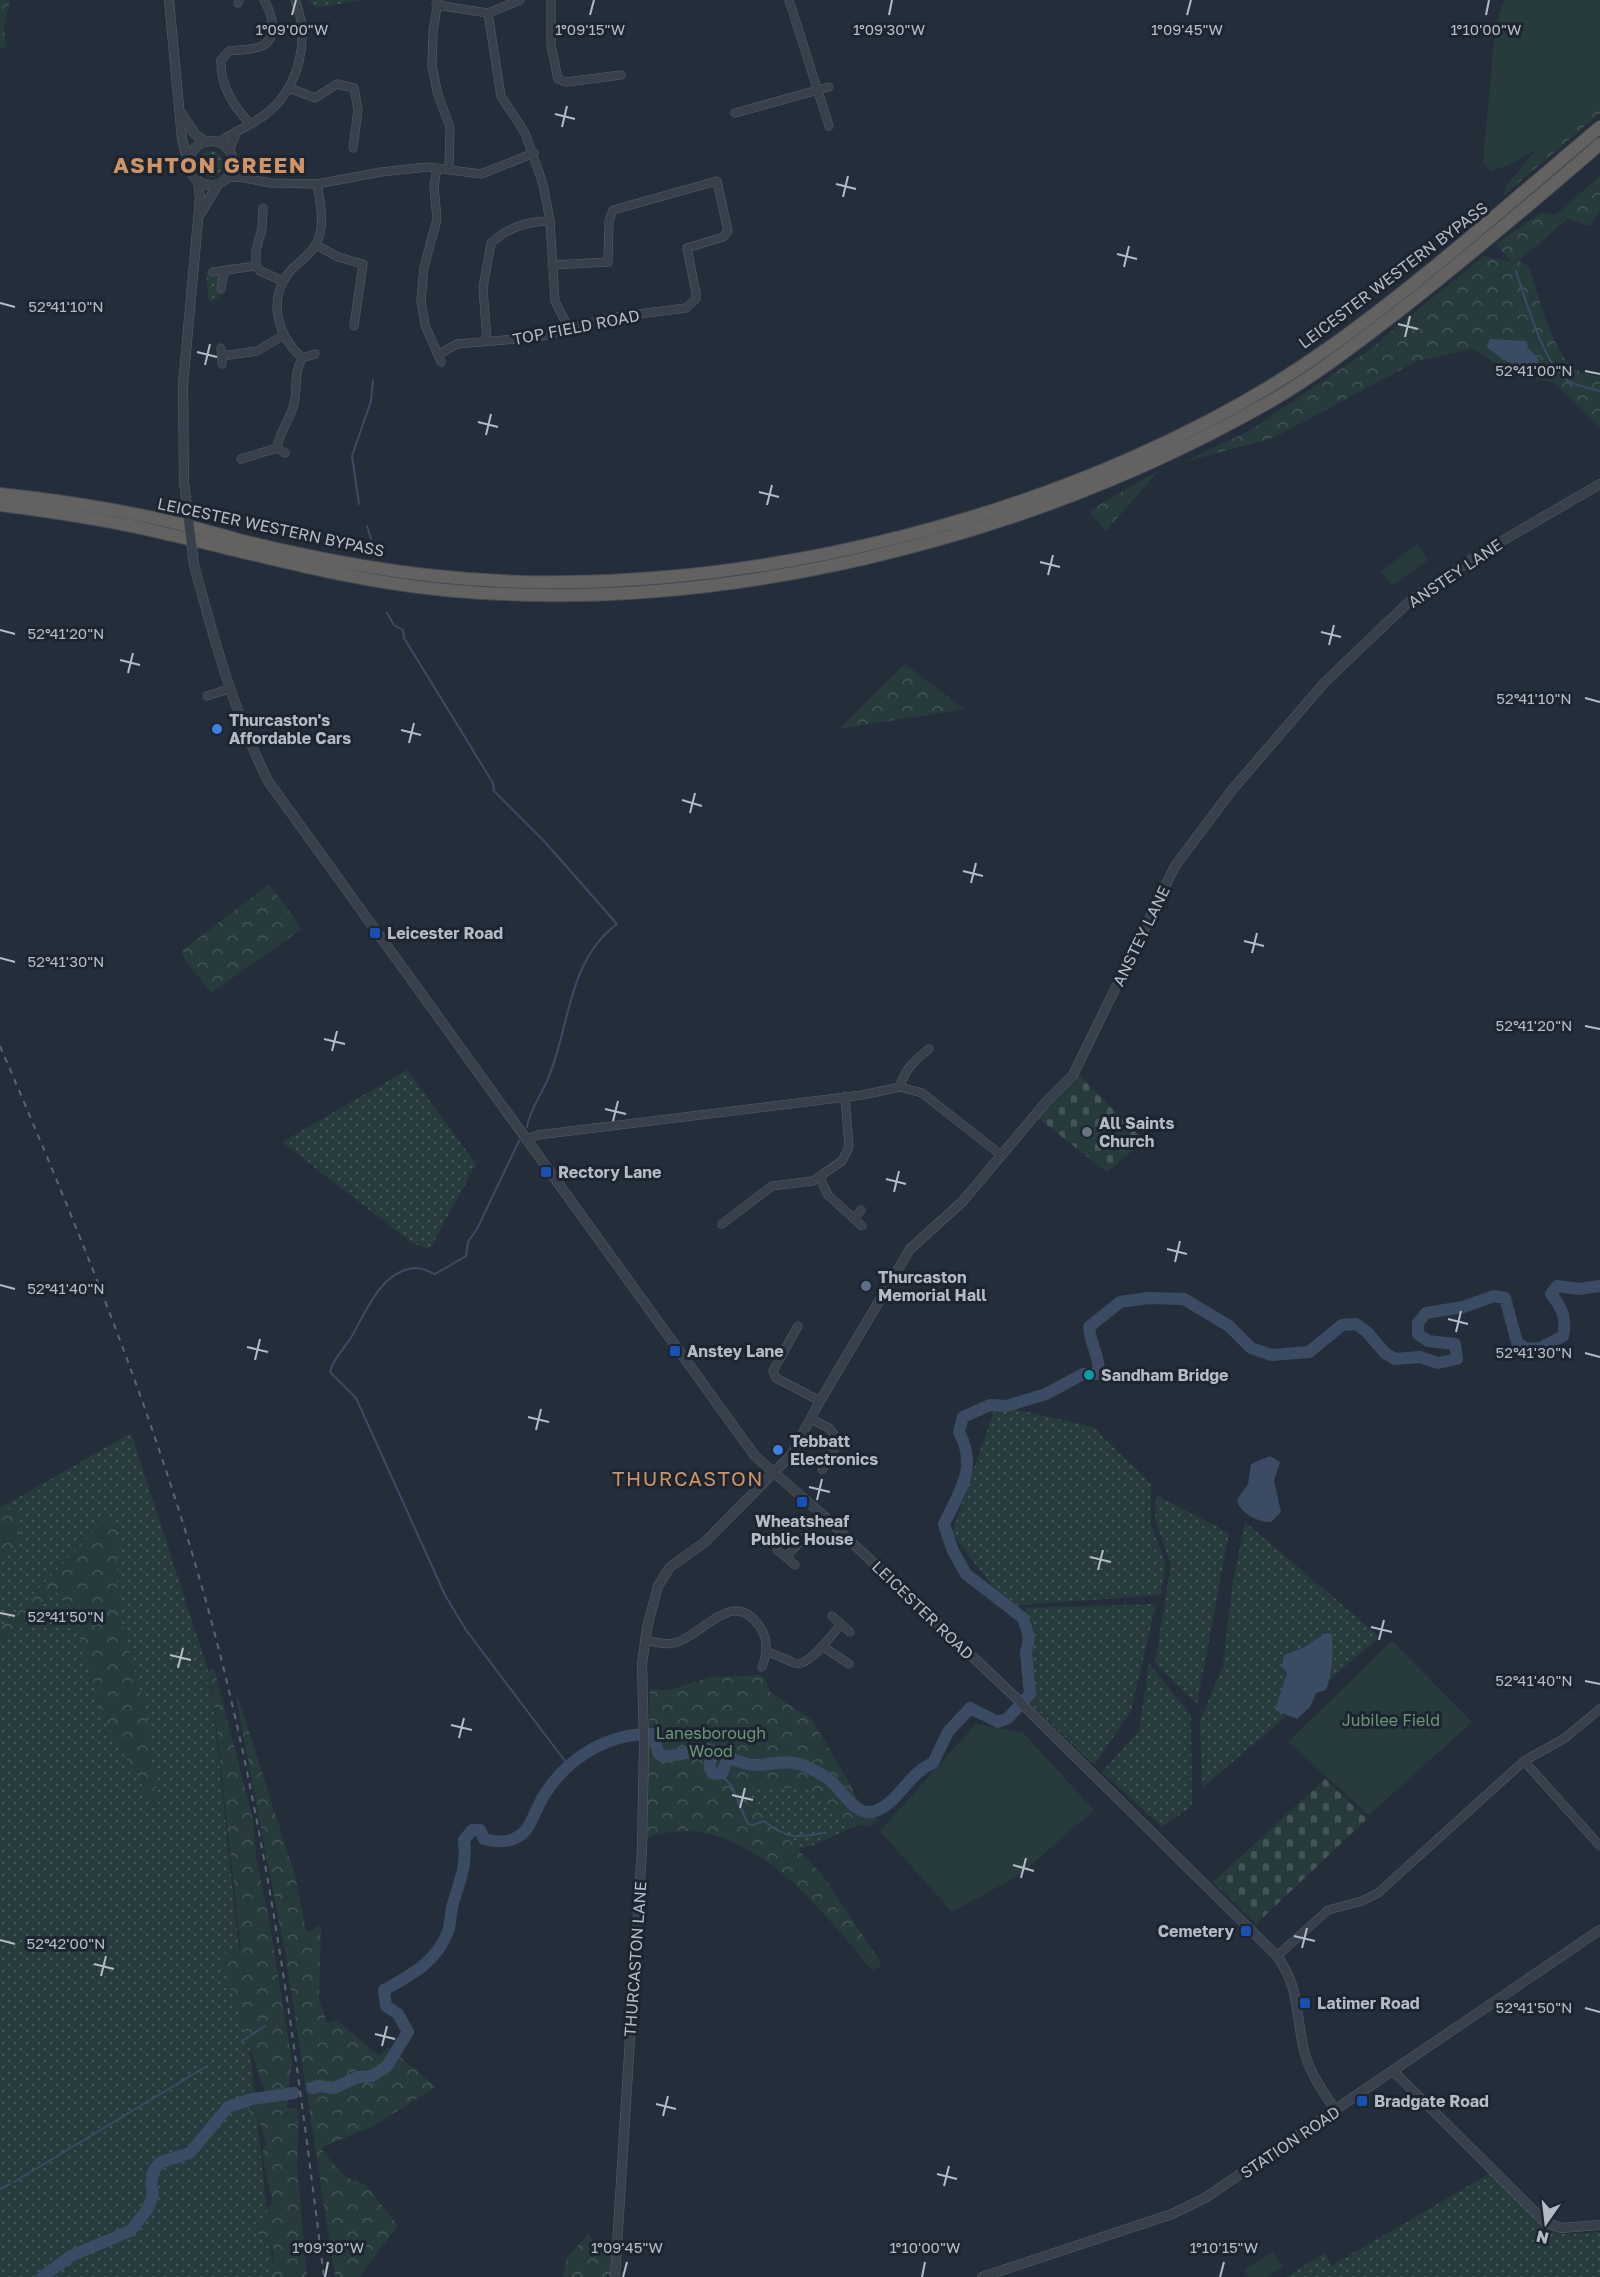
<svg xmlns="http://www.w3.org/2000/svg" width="1600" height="2277" font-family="'Golos Text',sans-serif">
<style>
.grass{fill:url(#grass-dots)}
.forest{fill:url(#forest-crowns)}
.cemetery{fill:url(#cemetery-stones)}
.green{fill:#273b3d}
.water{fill:#3a4b63}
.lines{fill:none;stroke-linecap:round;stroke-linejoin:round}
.stream{stroke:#3a4b63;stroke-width:2}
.river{stroke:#3a4b63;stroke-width:12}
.minor-casing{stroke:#565e69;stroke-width:9}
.tertiary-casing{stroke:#565e69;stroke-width:10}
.trunk-casing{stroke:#434b56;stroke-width:14}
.minor{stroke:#38404b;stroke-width:8}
.tertiary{stroke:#38404b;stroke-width:9}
.trunk{stroke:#646260;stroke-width:12}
.rail{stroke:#5a6472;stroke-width:2;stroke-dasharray:6 6;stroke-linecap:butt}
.tertiary-bridge-casing{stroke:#565e69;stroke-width:10;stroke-linecap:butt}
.tertiary-bridge{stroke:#38404b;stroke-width:9}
.ticks{fill:none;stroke:#b3bbc7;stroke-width:2}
.shop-dot{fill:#3f7fe0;stroke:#1d2530;stroke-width:2}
.transit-dot{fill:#1a4fb4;stroke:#1d2530;stroke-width:2}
.worship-dot{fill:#6b7280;stroke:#1d2530;stroke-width:2}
.service-dot{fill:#5c6f8a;stroke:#1d2530;stroke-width:2}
.culture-dot{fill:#0f9aa8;stroke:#1d2530;stroke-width:2}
.labels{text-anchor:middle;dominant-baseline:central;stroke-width:6;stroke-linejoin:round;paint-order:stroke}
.street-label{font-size:16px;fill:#b3bbc7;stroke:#1d2530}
.poi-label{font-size:16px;font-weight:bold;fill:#b3bbc7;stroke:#1d2530;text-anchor:start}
.park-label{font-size:16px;fill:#6b9675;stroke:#1d2530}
.quarter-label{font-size:20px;letter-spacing:1.5px;fill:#cf9366;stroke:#1d2530}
.district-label{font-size:22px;font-weight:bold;letter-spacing:1.5px;fill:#cf9366;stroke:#1d2530}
.ticks-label{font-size:15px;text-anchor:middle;fill:#b3bbc7;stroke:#1d2530;stroke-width:6;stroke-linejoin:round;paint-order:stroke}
</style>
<defs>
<pattern id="grass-dots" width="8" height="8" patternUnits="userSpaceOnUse" patternTransform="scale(1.5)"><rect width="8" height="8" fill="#273b3d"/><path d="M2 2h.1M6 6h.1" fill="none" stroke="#445558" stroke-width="1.8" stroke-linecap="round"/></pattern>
<pattern id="forest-crowns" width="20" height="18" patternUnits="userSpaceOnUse" patternTransform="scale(1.5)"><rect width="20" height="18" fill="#273b3d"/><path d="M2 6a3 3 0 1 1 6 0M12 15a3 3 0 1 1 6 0" fill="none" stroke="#445558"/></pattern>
<pattern id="cemetery-stones" width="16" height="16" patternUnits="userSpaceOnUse" patternTransform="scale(1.5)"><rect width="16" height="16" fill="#273b3d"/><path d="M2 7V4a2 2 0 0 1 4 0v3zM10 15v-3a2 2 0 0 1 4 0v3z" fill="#445558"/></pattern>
</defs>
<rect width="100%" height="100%" fill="#242e3b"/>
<g class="grass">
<path d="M307,0H362L316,8Z"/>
<circle cx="210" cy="164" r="13"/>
<path d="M217,272L220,298L209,302L206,273Z"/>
<path d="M407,1070L476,1164L430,1249L412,1243L282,1142Z"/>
<path d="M996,1405L1093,1427L1151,1484V1524L1166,1565L1160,1595L1007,1606L952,1533Z"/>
<path d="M131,1433L210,1676L274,2277H0V1508Z"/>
<path d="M1156,1495L1229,1533L1197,1704L1155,1663L1171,1564L1155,1520Z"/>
<path d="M1245,1522L1380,1637L1202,1788L1200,1721L1223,1665L1232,1588Z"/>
<path d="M1156,1604L1131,1711L1094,1765L1032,1705L1031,1655L1025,1608Z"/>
<path d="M1149,1664L1191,1715L1192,1806L1162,1827L1102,1772L1139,1731Z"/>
<path d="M773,1785L809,1789L849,1823L858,1825L814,1845L798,1849L747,1795L756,1787Z"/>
<path d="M1492,2172L1553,2225L1557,2234L1600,2232V2277H1286L1325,2253L1331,2266Z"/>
</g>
<g class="forest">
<path d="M0,0H10L4,27L6,48H0Z"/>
<path d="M1600,72V113L1504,195L1507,185Z"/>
<path d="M1600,176V210L1590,226L1567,219L1519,261L1529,267C1538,293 1553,358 1577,370C1584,374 1593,375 1600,377V429L1553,382L1520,377L1472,349L1417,361L1273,438L1184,462L1249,431L1369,350L1484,256L1512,262L1496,244L1542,212L1555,215Z"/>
<path d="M1158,471L1106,531L1089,511Z"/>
<path d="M905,664L964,709L839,729Z"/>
<path d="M269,884L302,929L211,993L184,958L183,950Z"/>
<path d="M5,1506L19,1516C22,1534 15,1552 0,1563V1508Z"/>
<path d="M109,1516L118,1535L117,1585L121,1619L146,1715L160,1816L105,1721L71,1608L55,1591L0,1647V1628Z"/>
<path d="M214,1668L253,1820L256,1857L268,1914L292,2061L287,2108H295L299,2112L297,2166L307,2277H273C270,2266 278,2254 271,2244C266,2237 257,2235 252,2228L259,2218H266L268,2206L273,2205L262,2154L266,2144L259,2121L250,2116L248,2104L267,2098L219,1954L241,1949L212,1688L204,1679L206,1672Z"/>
<path d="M759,1675L764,1677L770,1692L812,1720L850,1784L863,1811L880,1820L868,1827L849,1823L809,1789L756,1786L747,1795L823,1876L880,1961L881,1966L872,1970C820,1908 740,1803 647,1838L650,1689L669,1690L710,1677Z"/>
<path d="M236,1698L239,1700L295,1876L306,1931L309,1932L318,1926L321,1928L319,1999L327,2023L337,2020L379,2056L388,2047L436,2087L373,2126L325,2146L322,2150L345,2177L366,2185L398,2226L359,2277H335L286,1958Z"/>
<path d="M588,2235L613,2255L611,2277H563L567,2257Z"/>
</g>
<g class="cemetery">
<path d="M1079,1075L1144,1141L1107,1172L1038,1118Z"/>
<path d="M1325,1779L1367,1819L1256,1924L1213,1882Z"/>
</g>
<g class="green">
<path d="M1504,0H1600V98L1563,134L1509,165L1491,171L1483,162L1495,30Z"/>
<path d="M1417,544L1428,560L1392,586L1381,571Z"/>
<path d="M1392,1641L1472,1722L1369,1815L1288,1742Z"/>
<path d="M976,1724L1023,1733L1094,1810L1020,1875L952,1912L880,1831Z"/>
<path d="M1273,2252L1283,2267L1267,2277H1249L1244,2270Z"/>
</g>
<g class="water">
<path d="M1490,339L1526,341L1527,347L1538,358L1539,369C1523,375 1499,357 1487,347Z"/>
<path d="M1270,1456L1280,1462L1274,1481L1281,1512L1271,1522C1258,1522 1240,1514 1237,1500L1248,1484L1251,1464Z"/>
<path d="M1326,1633L1332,1634C1333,1654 1333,1671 1326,1690L1316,1693L1310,1707L1297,1719L1275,1710L1287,1673L1282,1667L1284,1655L1303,1648Z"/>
</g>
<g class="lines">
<g class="stream">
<path d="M1516,271C1525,298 1544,366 1568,381C1577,386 1590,388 1600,391"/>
<path d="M359,504L352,456L371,401L373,380"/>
<path d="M367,526L371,539"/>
<path d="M387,613L394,625L403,630L404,638L493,783L494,791L544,841L617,924C566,962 570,1030 547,1081C540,1097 530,1109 527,1127"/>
<path d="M519,1141L477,1229L468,1242L466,1256L435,1274C429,1272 423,1268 417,1268C383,1268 366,1311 352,1336C345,1348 333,1358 330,1372L356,1398L445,1595L466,1630L568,1765"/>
<path d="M719,1773L731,1785L748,1824L753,1825L764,1821C787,1839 796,1838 824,1833"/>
<path d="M242,2041L265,2026"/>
<path d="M14,2182L207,2066"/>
<path d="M0,2189L10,2184"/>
</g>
<g class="river">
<path d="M312,2088L318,2086L334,2088L358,2077L372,2076L387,2066L408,2032L398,2014L386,2006L384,1990C411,1975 437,1962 448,1931C451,1923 450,1913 453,1904C460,1879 467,1867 464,1840L472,1830H480L484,1839C498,1843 515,1843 526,1830C532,1822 538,1804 545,1794C568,1757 609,1733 652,1734L659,1754L664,1757L708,1749L712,1754C712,1764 705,1765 714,1774L722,1773L728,1757C737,1761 749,1766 759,1765C772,1764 786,1760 800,1764C808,1766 817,1772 824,1776C842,1785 853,1821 878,1810C900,1800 910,1772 933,1763L948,1732L970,1708L998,1722L1008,1718L1030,1694L1026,1653L1029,1637L1023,1618L966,1574L953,1551L944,1524C960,1490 978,1468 959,1432L963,1417L990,1405L1006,1406L1046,1394L1083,1374H1099C1100,1356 1090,1344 1089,1327L1120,1302L1148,1298L1184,1299L1229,1326L1251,1348L1272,1355L1309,1352L1342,1325L1356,1324L1367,1332L1385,1353L1395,1359L1420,1357L1438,1363L1457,1359L1455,1344L1428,1341L1418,1334V1323L1426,1313L1463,1307L1494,1296L1505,1298L1517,1342L1526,1349L1540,1348L1563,1336C1567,1318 1562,1308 1551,1294L1557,1286L1579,1289L1600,1286"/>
<path d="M42,2277L71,2256L130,2231L147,2210L153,2195L151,2183L154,2170L161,2162L190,2153L228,2107L252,2099L294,2093"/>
</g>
<g class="minor-casing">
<g id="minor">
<path d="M438,0L433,32L432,66L438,95L450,127L449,169"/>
<path d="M551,0V45L558,79L566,82L621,75"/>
<path d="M789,0L829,126"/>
<path d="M238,3L239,0"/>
<path d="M436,5L488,13L520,0"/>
<path d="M488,13L501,96L525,133L543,184L550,221L555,301L569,329"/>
<path d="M289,88L315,98L337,84L354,88L358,110L353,148"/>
<path d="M735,113L829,87"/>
<path d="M250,124C233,105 220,86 221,60L229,51C238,50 250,50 259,47C280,40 272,14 264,0"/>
<path d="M218,142C234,133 251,125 266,114C299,88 311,39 295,0"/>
<path d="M229,151L237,131"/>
<path d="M233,161L251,177"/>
<path d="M437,168L434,187L437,219L424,267L421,300L425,325L441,362"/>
<path d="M227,178L239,177L271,183L317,184L381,172L427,167L481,174L534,153"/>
<path d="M263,208L262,229L256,250V266L260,271L283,281"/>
<path d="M316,245L338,257L363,264L354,326"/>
<path d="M213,272L256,266"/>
<path d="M221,289L224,271"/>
<path d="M487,341L483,288L491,243C507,228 528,221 550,221"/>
<path d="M221,348L222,364"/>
<path d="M439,354L457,344L540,337L607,318L686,308L696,299V293L687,248L723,237L728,231L717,181L613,210L609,221L608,262L552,265"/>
<path d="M222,356L257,351L282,336"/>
<path d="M302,358L315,354"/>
<path d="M285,453L277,448C279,432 290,420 294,404C298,387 293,376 302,358C279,337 267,302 288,274C296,263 310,256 316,244C326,225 320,203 317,184"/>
<path d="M241,459L277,448"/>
<path d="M207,696L229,689"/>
<path d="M900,1087C904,1070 915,1060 929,1049"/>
<path d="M527,1139L538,1135L862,1095L900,1087L922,1093L1001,1155"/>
<path d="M820,1178L828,1195L862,1226"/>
<path d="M854,1219L861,1210"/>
<path d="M722,1224L772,1186L813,1181L842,1161L849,1147L845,1096"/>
<path d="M798,1326L773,1371L776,1378L820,1401"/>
<path d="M811,1419L829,1428L836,1437L835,1448L822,1470"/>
<path d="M777,1550L786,1557"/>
<path d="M795,1565L786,1557L824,1516"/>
<path d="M832,1616L850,1632"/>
<path d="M645,1640C655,1642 668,1646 677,1642C705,1633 734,1587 760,1627C769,1640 767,1654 762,1667"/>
<path d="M822,1646L849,1664"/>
<path d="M767,1652C777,1655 785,1659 794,1663C807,1669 833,1634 841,1624"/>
<path d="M1524,1761L1600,1846"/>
<path d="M1277,1956L1328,1910L1362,1901L1378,1893L1524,1761L1565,1738L1600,1709"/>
</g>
</g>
<g class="tertiary-casing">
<g id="tertiary">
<path d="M169,0L182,139L188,163"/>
<path d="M181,113L195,134L206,142"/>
<circle cx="211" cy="163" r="22"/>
<path d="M201,213L218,184"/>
<path d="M184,482L183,385L200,198L198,181"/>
<path d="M194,565C214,640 234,712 268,781L755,1456L824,1516L1013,1695L1277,1956C1301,1989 1295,2017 1305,2054C1311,2075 1324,2093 1336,2111"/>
<path d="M1393,2071L1545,2222L1561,2228L1600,2225"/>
<path d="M615,2277L642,1849L644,1745L642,1664L647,1628L658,1586L670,1567L705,1542L791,1455L820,1401L910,1249L962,1202L1047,1101L1073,1075L1175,866L1232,790L1325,682L1413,598L1483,552L1600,484"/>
<path d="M982,2277L1172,2214L1205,2198L1600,1930"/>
</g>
</g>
<g class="trunk-casing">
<g id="trunk">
<path d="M0,494C58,500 115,509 172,522C194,527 217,534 239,540C304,556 370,569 436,576C723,608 1094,515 1330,347C1425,279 1511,202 1600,127"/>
<path d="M0,505C55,512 109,520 163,533C256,554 348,581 444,590C718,616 1025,540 1264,405C1312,378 1356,344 1399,311C1468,257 1534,201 1600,144"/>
</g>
</g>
<use href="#minor" class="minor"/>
<use href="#tertiary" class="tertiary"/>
<use href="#trunk" class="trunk"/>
<path class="rail" d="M0,1046C73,1216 143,1386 195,1563C264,1796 294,2037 324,2277"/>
<g class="tertiary-bridge-casing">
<path id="tertiary-bridge" d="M184,482L194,565"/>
</g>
<use href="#tertiary-bridge" class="tertiary-bridge"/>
</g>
<path class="ticks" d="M292,15L296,0M590,15L594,0M889,15L892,0M1187,15L1191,0M1486,15L1489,0M555,114L575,119M562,127L567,106M836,184L856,189M843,197L848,176M1117,254L1137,259M1124,267L1129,246M0,303L15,307M1398,324L1418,329M1405,337L1410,316M197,352L217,357M205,365L210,344M1585,371L1600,374M478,422L498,427M486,435L491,414M759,492L779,497M767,505L772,485M1040,562L1060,567M1048,575L1053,555M0,630L15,634M1321,632L1341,637M1329,645L1334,625M120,660L140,665M128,673L133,653M1585,698L1600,702M401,730L421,735M409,743L414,723M682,800L702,806M690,813L695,793M963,871L983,876M971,883L976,863M1244,941L1264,946M1252,953L1257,933M0,958L15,962M1585,1026L1600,1029M324,1039L345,1044M332,1051L337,1031M605,1109L626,1114M613,1121L618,1101M886,1179L906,1184M894,1192L899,1171M1167,1249L1187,1254M1175,1262L1180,1241M0,1285L15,1289M1448,1319L1468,1324M1456,1332L1461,1311M247,1347L268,1352M1585,1353L1600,1357M255,1360L260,1339M528,1417L549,1422M536,1430L541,1409M809,1487L830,1492M817,1500L822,1479M1090,1557L1111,1562M1098,1570L1103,1550M0,1613L15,1616M1371,1627L1392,1632M1379,1640L1384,1620M170,1655L191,1660M178,1668L183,1648M1585,1681L1600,1684M451,1725L472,1730M459,1738L464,1718M732,1795L753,1800M740,1808L745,1788M1013,1865L1034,1871M1021,1878L1026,1858M1294,1936L1315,1941M0,1940L15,1944M1302,1948L1307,1928M94,1964L114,1969M101,1976L106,1956M1585,2008L1600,2012M375,2034L395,2039M382,2046L387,2026M656,2104L676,2109M663,2116L668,2096M937,2174L957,2179M944,2186L949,2166M325,2277L328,2262M623,2277L627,2262M922,2277L925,2262M1220,2277L1224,2262"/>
<g class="shop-dot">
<circle cx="217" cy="729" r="6"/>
<circle cx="778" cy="1450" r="6"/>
</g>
<g class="transit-dot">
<rect x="369" y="927" width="12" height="12" rx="3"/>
<rect x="540" y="1166" width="12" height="12" rx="3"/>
<rect x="669" y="1345" width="12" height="12" rx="3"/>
<rect x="796" y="1496" width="12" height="12" rx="3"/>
<rect x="1240" y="1925" width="12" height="12" rx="3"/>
<rect x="1299" y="1997" width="12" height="12" rx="3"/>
<rect x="1356" y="2095" width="12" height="12" rx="3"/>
</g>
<circle class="worship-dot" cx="1087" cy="1132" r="6"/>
<circle class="service-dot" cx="866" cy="1286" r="6"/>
<circle class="culture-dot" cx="1089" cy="1375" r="6"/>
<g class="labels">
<g class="street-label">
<text transform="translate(1393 275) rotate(-37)">LEICESTER WESTERN BYPASS</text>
<text transform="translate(576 327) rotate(-11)">TOP FIELD ROAD</text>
<text transform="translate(271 527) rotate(12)">LEICESTER WESTERN BYPASS</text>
<text transform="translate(1455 573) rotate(-34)">ANSTEY LANE</text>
<text transform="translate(1141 936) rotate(-64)">ANSTEY LANE</text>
<text transform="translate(923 1610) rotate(44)">LEICESTER ROAD</text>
<text transform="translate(635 1959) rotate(-86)">THURCASTON LANE</text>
<text transform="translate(1290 2142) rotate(-34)">STATION ROAD</text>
</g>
<g class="poi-label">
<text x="229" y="720">Thurcaston's<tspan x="229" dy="18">Affordable Cars</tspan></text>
<text x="387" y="933">Leicester Road</text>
<text x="1099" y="1123">All Saints<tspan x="1099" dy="18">Church</tspan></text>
<text x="558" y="1172">Rectory Lane</text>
<text x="878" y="1277">Thurcaston<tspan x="878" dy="18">Memorial Hall</tspan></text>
<text x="687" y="1351">Anstey Lane</text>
<text x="1101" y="1375">Sandham Bridge</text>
<text x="790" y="1441">Tebbatt<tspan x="790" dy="18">Electronics</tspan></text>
<text x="802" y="1521" text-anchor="middle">Wheatsheaf<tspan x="802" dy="18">Public House</tspan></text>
<text x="1234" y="1931" text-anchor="end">Cemetery</text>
<text x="1317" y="2003">Latimer Road</text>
<text x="1374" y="2101">Bradgate Road</text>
</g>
<g class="park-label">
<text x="1391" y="1720">Jubilee Field</text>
<text x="711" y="1733">Lanesborough<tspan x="711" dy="18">Wood</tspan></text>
</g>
<g class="quarter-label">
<text x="688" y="1478">THURCASTON</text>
</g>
<g class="district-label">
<text x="210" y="164">ASHTON GREEN</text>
</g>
</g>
<g class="ticks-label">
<text x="292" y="35">1°09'00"W</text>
<text x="590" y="35">1°09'15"W</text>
<text x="889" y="35">1°09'30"W</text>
<text x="1187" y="35">1°09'45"W</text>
<text x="1486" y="35">1°10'00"W</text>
<text x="66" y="312">52°41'10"N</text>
<text x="1534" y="376">52°41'00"N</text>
<text x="66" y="639">52°41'20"N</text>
<text x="1534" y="704">52°41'10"N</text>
<text x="66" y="967">52°41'30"N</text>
<text x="1534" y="1031">52°41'20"N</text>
<text x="66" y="1294">52°41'40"N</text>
<text x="1534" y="1358">52°41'30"N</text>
<text x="66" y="1622">52°41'50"N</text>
<text x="1534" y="1686">52°41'40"N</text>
<text x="66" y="1949">52°42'00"N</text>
<text x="1534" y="2013">52°41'50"N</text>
<text x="328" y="2253">1°09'30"W</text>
<text x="627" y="2253">1°09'45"W</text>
<text x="925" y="2253">1°10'00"W</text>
<text x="1224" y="2253">1°10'15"W</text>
</g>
<g transform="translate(1546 2223) rotate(194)" stroke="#1d2530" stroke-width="4.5" paint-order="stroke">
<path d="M0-4.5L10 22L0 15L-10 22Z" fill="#b3bbc7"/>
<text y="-9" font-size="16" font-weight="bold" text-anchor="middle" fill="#b3bbc7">N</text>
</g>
</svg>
